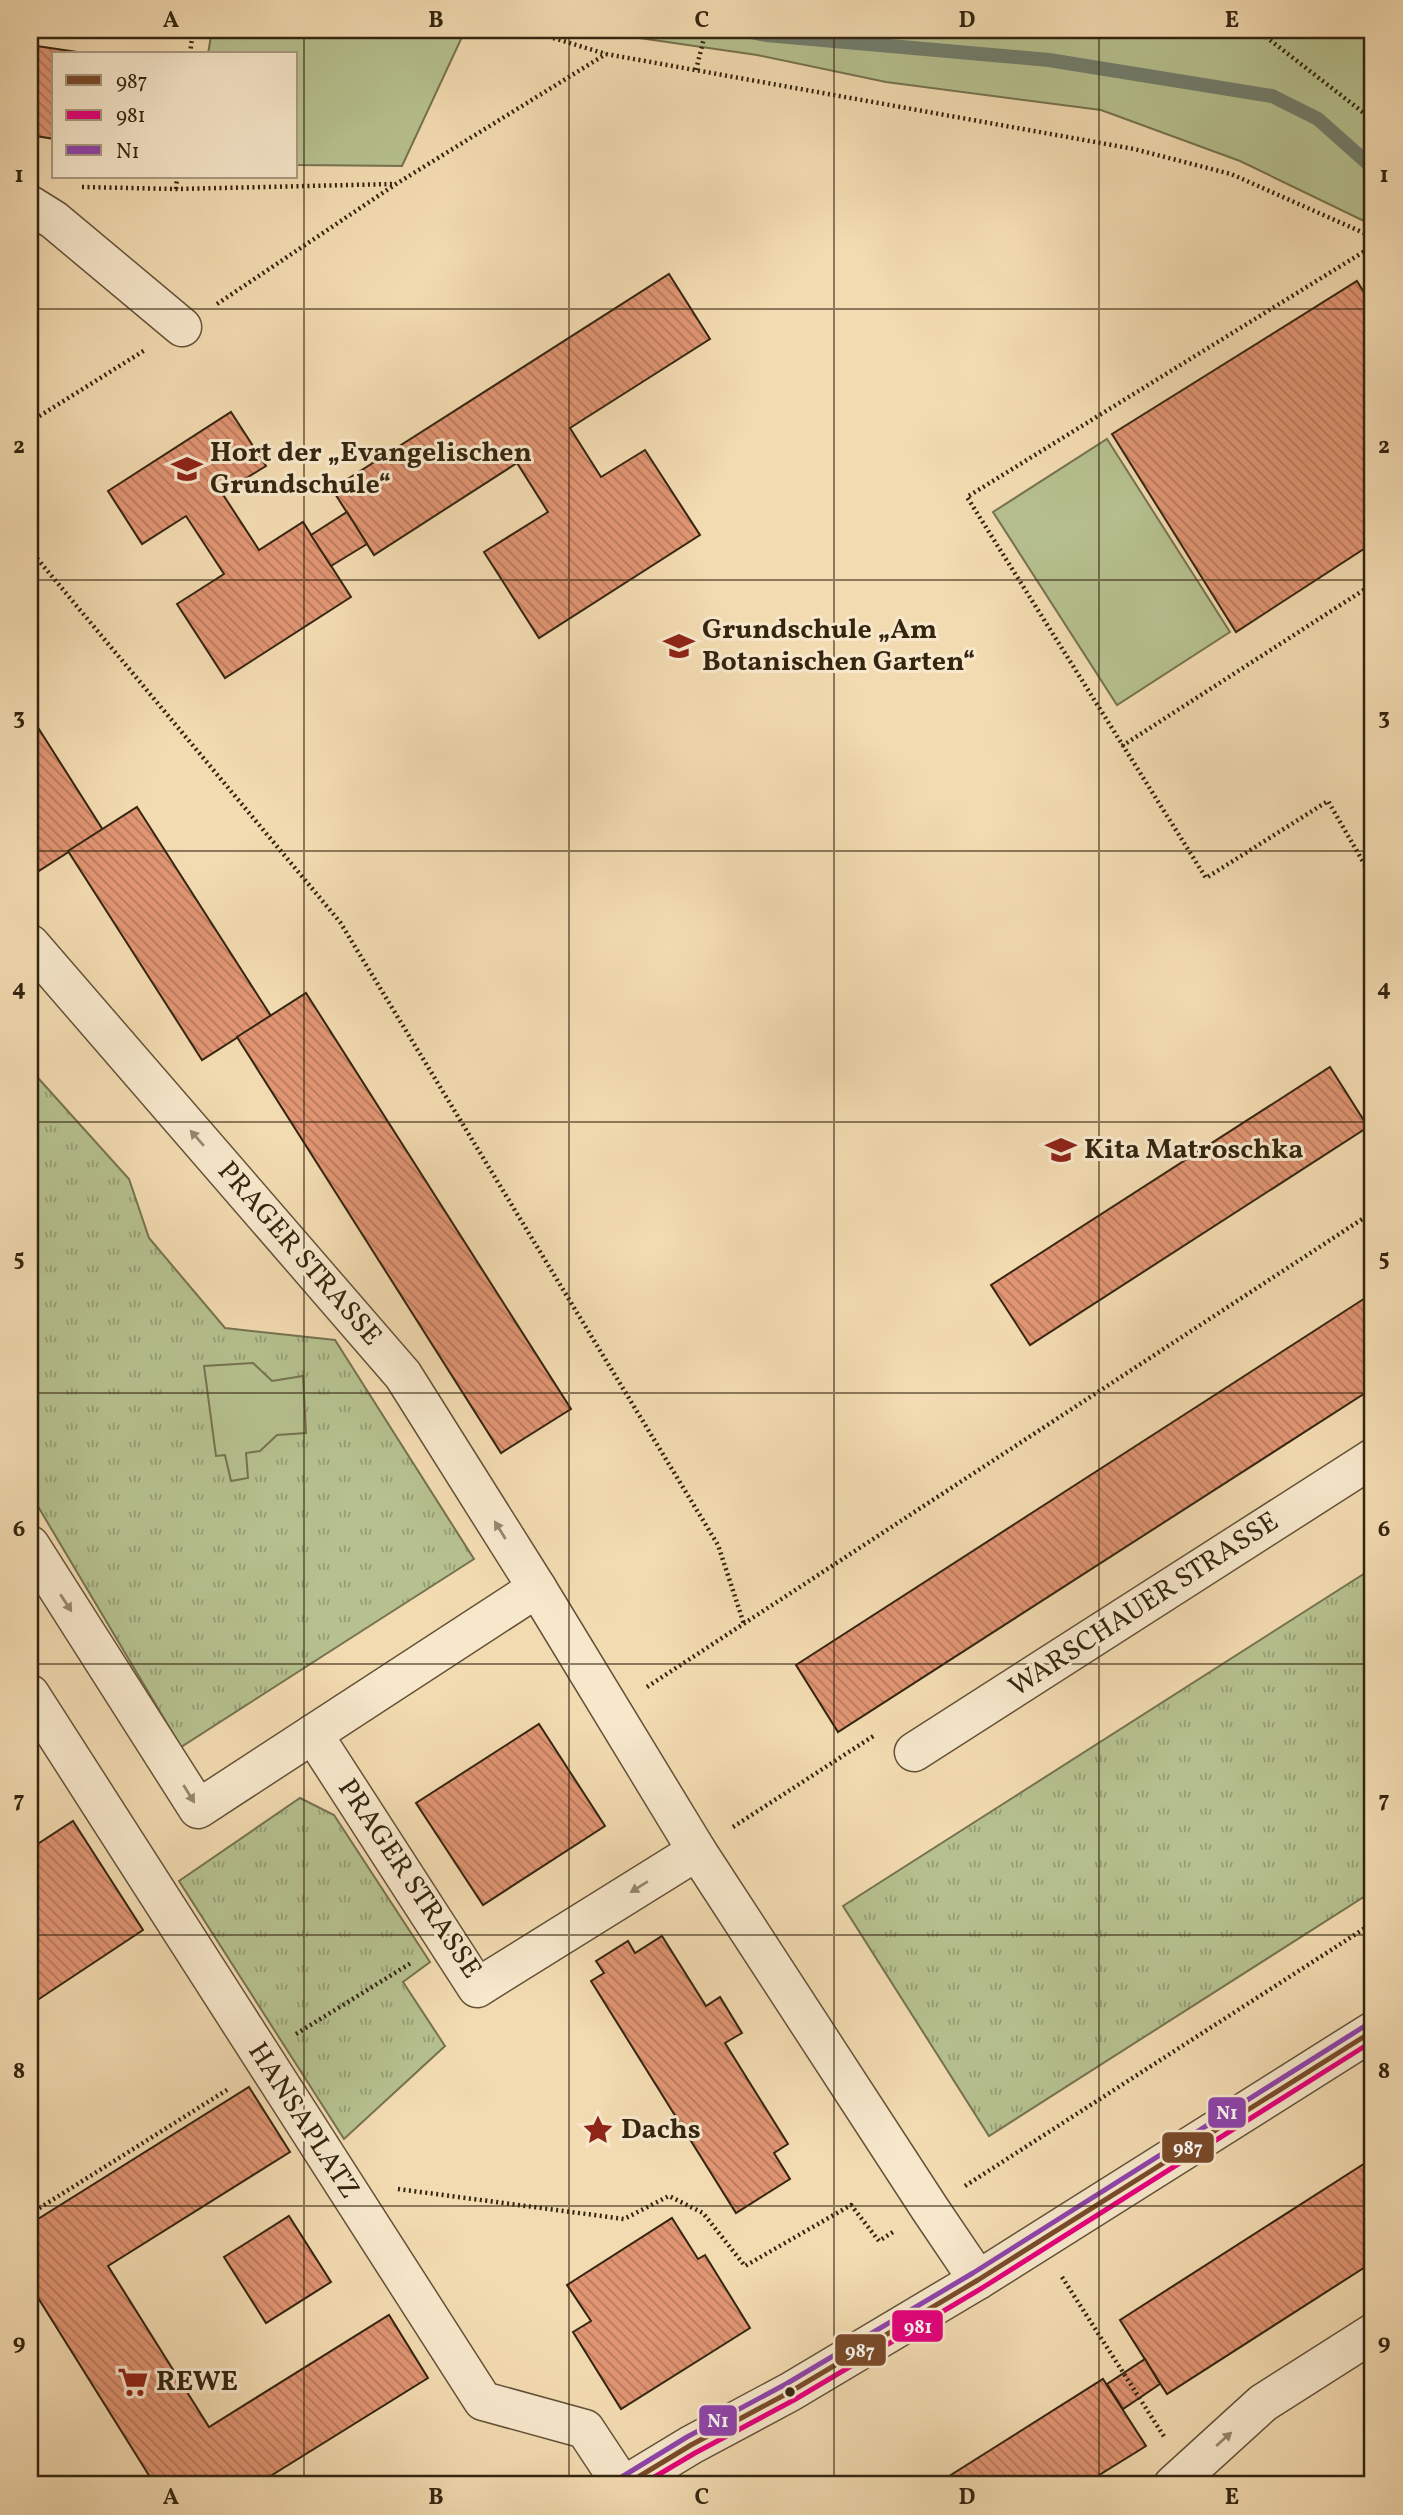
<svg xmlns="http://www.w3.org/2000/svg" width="1403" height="2515" font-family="Vollkorn,serif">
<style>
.grass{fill:url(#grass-tufts);stroke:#757350;stroke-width:2}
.park{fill:#b6c18f;stroke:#757350;stroke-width:2}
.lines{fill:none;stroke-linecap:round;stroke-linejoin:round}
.stream{stroke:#727f6e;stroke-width:14}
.building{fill:url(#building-back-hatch);stroke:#342510;stroke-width:2}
.minor-casing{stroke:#645238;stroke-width:41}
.path{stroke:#342510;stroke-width:4.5;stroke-dasharray:2 3.5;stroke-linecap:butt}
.minor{stroke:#f7e8cc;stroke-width:38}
.bus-1-casing{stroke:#f7e8cc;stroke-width:10}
.bus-2-casing{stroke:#f7e8cc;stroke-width:10}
.bus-3-casing{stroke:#f7e8cc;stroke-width:10}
.bus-1{stroke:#7a4b2a;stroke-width:5}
.bus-2{stroke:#e5007d;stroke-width:5}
.bus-3{stroke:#8e44ad;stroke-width:5}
.oneway{fill:#96866e}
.grid{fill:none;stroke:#342510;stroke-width:2;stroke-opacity:0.55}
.bus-dot{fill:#342510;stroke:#f7e8cc;stroke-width:2.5}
.labels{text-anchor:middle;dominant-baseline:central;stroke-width:6;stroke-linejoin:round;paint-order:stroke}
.poi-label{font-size:28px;font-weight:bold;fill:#342510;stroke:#f7e8cc;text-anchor:start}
.street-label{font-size:28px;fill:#342510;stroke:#f7e8cc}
.line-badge{stroke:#f7e8cc;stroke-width:2.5}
.badge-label{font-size:19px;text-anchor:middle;font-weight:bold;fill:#fff}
.neatline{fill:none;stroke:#342510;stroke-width:2.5}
.grid-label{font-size:23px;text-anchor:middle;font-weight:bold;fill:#342510}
</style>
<defs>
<pattern id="grass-tufts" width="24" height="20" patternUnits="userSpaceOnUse" patternTransform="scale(1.75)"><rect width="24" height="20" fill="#b6c18f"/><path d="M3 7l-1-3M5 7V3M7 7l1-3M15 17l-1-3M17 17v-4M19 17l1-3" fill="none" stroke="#959d73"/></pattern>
<pattern id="building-back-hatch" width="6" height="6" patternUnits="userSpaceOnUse" patternTransform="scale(1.75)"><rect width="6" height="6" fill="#e19573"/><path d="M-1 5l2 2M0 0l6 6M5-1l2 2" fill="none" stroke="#b7795d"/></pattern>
</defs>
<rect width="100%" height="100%" fill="#f3dbb1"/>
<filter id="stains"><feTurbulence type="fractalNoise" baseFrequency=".00286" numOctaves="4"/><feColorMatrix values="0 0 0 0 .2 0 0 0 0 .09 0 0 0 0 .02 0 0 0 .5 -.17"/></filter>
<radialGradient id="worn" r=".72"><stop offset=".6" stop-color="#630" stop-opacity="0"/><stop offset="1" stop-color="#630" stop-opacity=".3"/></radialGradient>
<g class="grass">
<path d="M30,1069L129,1179L149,1238L225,1328L335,1340L474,1559L181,1747L30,1493Z"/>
<path d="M1373,1568V1891L989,2136L843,1906Z"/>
<path d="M300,1798L334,1815L430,1962L403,1982L445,2046L344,2139L179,1881Z"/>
</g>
<g class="park">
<path d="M212,30H436L462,37L402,166L296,165V54H208Z"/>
<path d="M584,30H1359L1373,41V213L1364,221L1240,161L1101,110L886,82L757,55Z"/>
<path d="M1107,439L1230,632L1117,705L993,512Z"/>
<path d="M253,1363L272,1381L303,1376L306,1433L277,1435L260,1451L246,1453L248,1478L231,1481L225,1455L216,1456L204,1366Z"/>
</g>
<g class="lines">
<path class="stream" d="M740,30L766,35L1049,60L1272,96L1318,119L1373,168"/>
</g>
<g class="building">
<path d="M30,45L84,53L54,54V139L30,135Z"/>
<path d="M669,274L710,339L570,428L601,477L645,450L700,535L539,638L484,552L548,512L517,463L374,555L332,489Z"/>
<path d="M1357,281L1373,307V543L1236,632L1112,434Z"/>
<path d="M231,412L266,466L222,493L259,550L303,522L351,597L225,678L177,604L224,574L186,516L142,544L108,491Z"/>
<path d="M347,512L367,544L331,566L311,535Z"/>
<path d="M30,715L103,830L34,874L30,867Z"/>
<path d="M137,807L271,1016L202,1060L68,851Z"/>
<path d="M306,993L571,1409L501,1453L237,1037Z"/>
<path d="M1330,1067L1368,1127L1030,1345L991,1285Z"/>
<path d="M1373,1293V1388L838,1732L796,1665Z"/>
<path d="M539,1724L605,1826L483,1905L416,1803Z"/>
<path d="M73,1821L143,1930L30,2005V1849Z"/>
<path d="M662,1936L706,2006L720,1997L742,2033L725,2043L788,2144L774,2153L790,2179L736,2213L591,1981L604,1973L596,1961L628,1941L635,1953Z"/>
<path d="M249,2087L290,2152L108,2266L209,2427L389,2315L428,2378L256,2485H155L30,2285V2224Z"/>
<path d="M1373,2158V2262L1167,2394L1120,2320Z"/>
<path d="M289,2216L331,2282L266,2323L224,2257Z"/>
<path d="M672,2218L698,2259L705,2255L750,2328L621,2409L573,2332L591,2321L567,2285Z"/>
<path d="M1145,2359L1160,2384L1123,2409L1107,2384Z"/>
<path d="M1103,2379L1146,2446L1083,2485H935Z"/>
</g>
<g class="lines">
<g class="minor-casing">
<g id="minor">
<path d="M30,205L54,220L182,327"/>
<path d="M30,944L403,1375L537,1588L697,1851L930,2209L978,2280"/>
<path d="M30,1545L198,1809L537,1588"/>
<path d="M30,1694L483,2401L585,2429L622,2485"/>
<path d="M313,1734L477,1988L697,1851"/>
<path d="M914,1752L1373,1458"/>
<path d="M625,2485L691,2445L790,2392L978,2280L1373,2031"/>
<path d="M1173,2485L1263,2403L1373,2333"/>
</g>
</g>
<g class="path">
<path d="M527,30L606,54L1134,149L1231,174L1373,237"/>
<path d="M1257,30L1373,120"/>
<path d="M190,54L193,30"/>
<path d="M696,70L706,30"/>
<path d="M82,187L176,189L395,184"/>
<path d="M176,189L177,177"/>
<path d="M1373,246L967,497L1206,878L1328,801L1373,879"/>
<path d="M217,304L396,184L606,54"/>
<path d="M30,422L145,350"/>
<path d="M30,550L340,922L718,1545L744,1624"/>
<path d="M1122,746L1373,584"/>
<path d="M647,1687L1373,1212"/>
<path d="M733,1827L875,1735"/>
<path d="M296,2034L411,1963"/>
<path d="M965,2186L1373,1923"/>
<path d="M398,2189L624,2219L669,2196L703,2213L745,2266L851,2205L879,2241L893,2232"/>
<path d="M30,2214L230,2088"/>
<path d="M1062,2277L1165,2438"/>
</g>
<use href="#minor" class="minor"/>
<g class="bus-1-casing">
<path id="bus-1" d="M625,2485L691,2445L790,2392L978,2280L1373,2031"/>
</g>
<g class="bus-2-casing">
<path id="bus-2" d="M641,2485L695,2453L794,2400L982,2288L1373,2041"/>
</g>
<g class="bus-3-casing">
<path id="bus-3" d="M620,2478L687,2437L786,2384L973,2273L1368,2024"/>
</g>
<use href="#bus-1" class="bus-1"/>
<use href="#bus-2" class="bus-2"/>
<use href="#bus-3" class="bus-3"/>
</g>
<defs><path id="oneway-solid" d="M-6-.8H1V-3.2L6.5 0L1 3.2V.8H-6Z" transform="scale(1.75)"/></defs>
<g class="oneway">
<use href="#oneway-solid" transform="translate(197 1138) rotate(-131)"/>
<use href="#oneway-solid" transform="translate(500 1530) rotate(-122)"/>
<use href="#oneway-solid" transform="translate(66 1603) rotate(57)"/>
<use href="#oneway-solid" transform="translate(189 1794) rotate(58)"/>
<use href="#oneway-solid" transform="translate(639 1887) rotate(148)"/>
<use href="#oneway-solid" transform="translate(1224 2439) rotate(-42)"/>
</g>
<path class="grid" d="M304,30V2485M569,30V2485M834,30V2485M1099,30V2485M30,309H1373M30,580H1373M30,851H1373M30,1122H1373M30,1393H1373M30,1664H1373M30,1935H1373M30,2206H1373"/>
<defs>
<g id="school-bare" transform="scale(2.415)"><path d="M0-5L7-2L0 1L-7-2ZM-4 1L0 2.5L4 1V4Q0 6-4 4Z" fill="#8f2418" stroke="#f7e8cc" stroke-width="2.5" paint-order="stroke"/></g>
<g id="sight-bare" transform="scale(2.415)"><path d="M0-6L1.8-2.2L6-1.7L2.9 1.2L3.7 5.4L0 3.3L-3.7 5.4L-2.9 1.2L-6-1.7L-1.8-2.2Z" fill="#8f2418" stroke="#f7e8cc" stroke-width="2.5" paint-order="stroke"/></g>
<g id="supermarket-bare" transform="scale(2.415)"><path d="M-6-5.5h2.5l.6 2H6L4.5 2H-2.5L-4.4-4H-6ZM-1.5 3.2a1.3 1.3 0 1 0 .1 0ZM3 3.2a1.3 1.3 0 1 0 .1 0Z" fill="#8f2418" stroke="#f7e8cc" stroke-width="2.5" paint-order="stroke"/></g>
</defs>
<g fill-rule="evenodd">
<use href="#school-bare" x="187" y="469"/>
<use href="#school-bare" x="679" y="646"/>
<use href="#school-bare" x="1061" y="1150"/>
<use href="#sight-bare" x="598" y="2130"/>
<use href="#supermarket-bare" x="133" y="2382"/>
</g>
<circle class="bus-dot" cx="790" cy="2392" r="6"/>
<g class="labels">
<g class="poi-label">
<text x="210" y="453">Hort der „Evangelischen<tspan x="210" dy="32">Grundschule“</tspan></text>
<text x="702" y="630">Grundschule „Am<tspan x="702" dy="32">Botanischen Garten“</tspan></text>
<text x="1084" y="1150">Kita Matroschka</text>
<text x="621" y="2130">Dachs</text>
<text x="156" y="2382">REWE</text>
</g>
<g class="street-label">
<text transform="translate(299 1254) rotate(49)">PRAGER STRASSE</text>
<text transform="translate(1144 1605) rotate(-33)">WARSCHAUER STRASSE</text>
<text transform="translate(409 1879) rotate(56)">PRAGER STRASSE</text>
<text transform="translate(303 2121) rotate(57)">HANSAPLATZ</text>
</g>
</g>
<g class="line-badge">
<rect x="1207" y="2096" width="40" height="33" rx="7" fill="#8e44ad"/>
<rect x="1161" y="2131" width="54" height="33" rx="7" fill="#7a4b2a"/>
<rect x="891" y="2309" width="53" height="34" rx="7" fill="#e5007d"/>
<rect x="834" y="2333" width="53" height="34" rx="7" fill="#7a4b2a"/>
<rect x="698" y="2404" width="40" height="33" rx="7" fill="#8e44ad"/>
</g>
<g class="badge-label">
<text x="1227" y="2119">N1</text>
<text x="1188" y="2154">987</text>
<text x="918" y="2333">981</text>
<text x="860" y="2357">987</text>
<text x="718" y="2427">N1</text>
</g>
<rect width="1403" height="2515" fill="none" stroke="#f3dbb1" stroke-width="77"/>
<rect x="52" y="52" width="245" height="126" fill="#f7e8cc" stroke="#a99a81" stroke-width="2"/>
<rect x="66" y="75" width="35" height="10" fill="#7a4b2a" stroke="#a99a81" stroke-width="2"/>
<text x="116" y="88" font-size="21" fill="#342510">987</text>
<rect x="66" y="110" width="35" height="10" fill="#e5007d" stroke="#a99a81" stroke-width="2"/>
<text x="116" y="122" font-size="21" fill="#342510">981</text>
<rect x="66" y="145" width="35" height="10" fill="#8e44ad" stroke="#a99a81" stroke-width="2"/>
<text x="116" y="158" font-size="21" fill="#342510">N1</text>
<rect x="38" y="38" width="1326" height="2438" class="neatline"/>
<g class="grid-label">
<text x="171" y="27">A</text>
<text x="436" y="27">B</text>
<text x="702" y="27">C</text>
<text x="967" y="27">D</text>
<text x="1232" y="27">E</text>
<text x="19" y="182">1</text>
<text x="1384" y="182">1</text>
<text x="19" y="453">2</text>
<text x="1384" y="453">2</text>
<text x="19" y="724">3</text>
<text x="1384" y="724">3</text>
<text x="19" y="995">4</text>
<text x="1384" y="995">4</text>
<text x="19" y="1265">5</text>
<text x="1384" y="1265">5</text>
<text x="19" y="1536">6</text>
<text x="1384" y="1536">6</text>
<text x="19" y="1807">7</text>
<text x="1384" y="1807">7</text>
<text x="19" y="2078">8</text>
<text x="1384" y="2078">8</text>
<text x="19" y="2349">9</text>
<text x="1384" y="2349">9</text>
<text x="171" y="2504">A</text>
<text x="436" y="2504">B</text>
<text x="702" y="2504">C</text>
<text x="967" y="2504">D</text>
<text x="1232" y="2504">E</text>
</g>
<rect width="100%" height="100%" filter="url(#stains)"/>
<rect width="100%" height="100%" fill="url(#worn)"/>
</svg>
